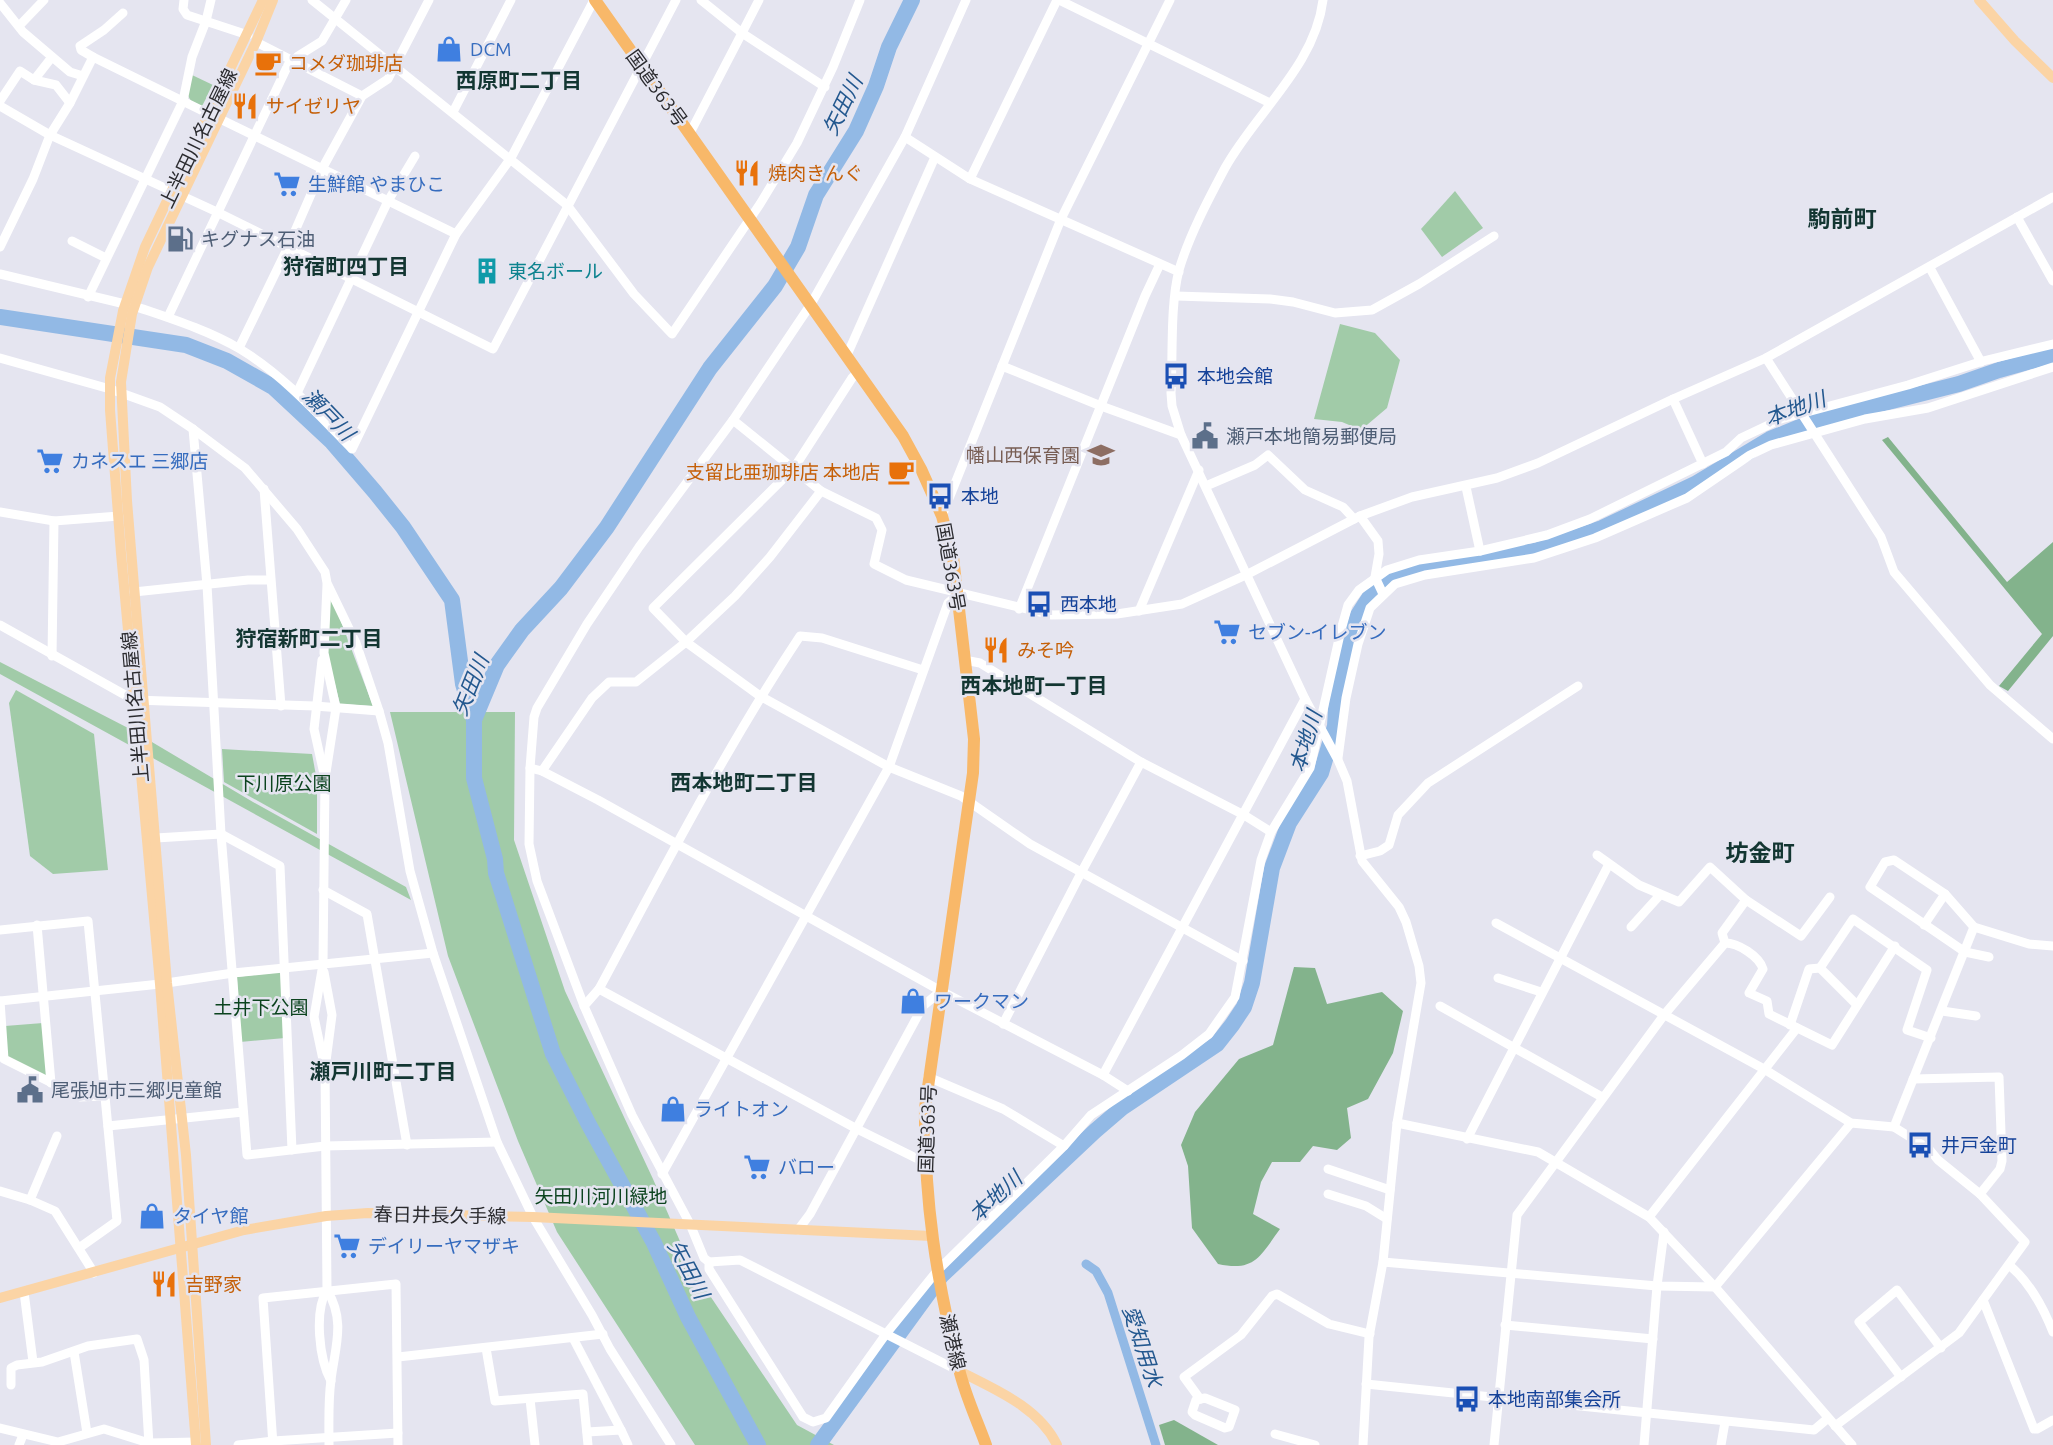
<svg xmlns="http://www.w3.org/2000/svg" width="2053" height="1445" font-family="Ubuntu,'Noto Sans JP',sans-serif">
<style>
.green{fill:#a1cba8}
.forest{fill:#83b38c}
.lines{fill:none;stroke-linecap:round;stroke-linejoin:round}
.canal{stroke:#92b9e5;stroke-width:9}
.river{stroke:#92b9e5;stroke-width:16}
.minor{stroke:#fff;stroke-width:9}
.major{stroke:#fbd4a5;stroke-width:10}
.highway{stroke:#f8b869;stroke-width:12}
.labels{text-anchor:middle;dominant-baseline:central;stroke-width:5;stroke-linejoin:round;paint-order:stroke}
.shop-label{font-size:19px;fill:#366cbe;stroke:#e5e5f0;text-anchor:start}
.food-label{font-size:19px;fill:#c56008;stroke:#e5e5f0;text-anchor:start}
.street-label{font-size:19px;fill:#2b2b2f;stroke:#e5e5f0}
.service-label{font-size:19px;fill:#4e5e75;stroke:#e5e5f0;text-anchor:start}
.culture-label{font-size:19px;fill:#0d838f;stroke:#e5e5f0;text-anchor:start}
.transit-label{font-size:19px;fill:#164399;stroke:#e5e5f0;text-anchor:start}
.education-label{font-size:19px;fill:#785e54;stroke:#e5e5f0;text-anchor:end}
.park-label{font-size:19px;fill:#0b431e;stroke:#e5e5f0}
.neighbourhood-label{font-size:21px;font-weight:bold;fill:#133632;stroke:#e5e5f0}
.water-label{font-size:21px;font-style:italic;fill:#23588f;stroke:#e5e5f0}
.quarter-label{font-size:23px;font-weight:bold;fill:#133632;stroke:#e5e5f0}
</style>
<rect width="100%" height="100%" fill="#e5e5f0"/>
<g class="green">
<path d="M192,75L213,85L201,108L191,101L186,92Z"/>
<path d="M1455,191L1483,228L1442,257L1421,229Z"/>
<path d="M1340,324L1375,333L1400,360L1387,408L1361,430L1342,422L1314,419Z"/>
<path d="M328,598H332L373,706L340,704L327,653Z"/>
<path d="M0,662L130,729L253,802L406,887L411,900L0,674Z"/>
<path d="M16,690L94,734L108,870L53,874L30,856L9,703Z"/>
<path d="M390,712H515L514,840L565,991L653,1179L692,1269L797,1425L834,1445H695L557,1232L518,1141L448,956Z"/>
<path d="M222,749L312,754L317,781V834L224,782Z"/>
<path d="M281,972L285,1038L240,1042L237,977Z"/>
<path d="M43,1023L47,1078L6,1058L5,1026Z"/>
</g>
<g class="forest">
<path d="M1888,437L2007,582L2053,542V636L2008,691L1999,686L2042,634L1882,440Z"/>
<path d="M1294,967L1315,968L1327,1004L1382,992L1403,1011L1393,1053L1368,1099L1347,1108L1351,1138L1337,1150L1313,1146L1300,1162H1272L1261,1182L1253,1214L1280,1229C1260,1256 1255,1272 1218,1264L1192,1228L1188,1166L1181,1145L1195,1112L1239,1059L1273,1045Z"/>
<path d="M1174,1420L1218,1445H1165L1159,1425Z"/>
</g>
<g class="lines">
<path class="canal" d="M1086,1264L1096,1271L1108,1293L1156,1445"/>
<g class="river">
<path d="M0,317L186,345L227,361L273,387L332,442L375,492L403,527L452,600L463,684L474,720"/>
<path d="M758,1445L688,1317L654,1243L588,1123L553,1054L496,873L495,859L474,778V720L497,665L522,630L561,588L607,527L710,368L775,286L798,247L816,195L856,131L876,86L889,47L912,0"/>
<path d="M818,1445L941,1276L1095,1131L1123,1107L1217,1044L1232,1025L1244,1007L1252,983L1272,868L1289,823L1321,773L1335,726L1337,694L1346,652L1358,615L1369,598L1383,580L1431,566L1535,551L1602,528L1695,484L1770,439L1817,420L1959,384L1999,370L2053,355"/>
</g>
<g class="minor">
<path d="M184,0L183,9L187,15L248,35"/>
<path d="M312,0L567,205L634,294L672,334L760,204L797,143L833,67L860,0"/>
<path d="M701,0L742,33L759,0"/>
<path d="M966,0L905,137L811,304L733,420L639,547L587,624L537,708L534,717L530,768L529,844L537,881L584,1006L632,1115L690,1224L704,1258L709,1262V1269L803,1417L813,1422L826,1418L886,1334L937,1271L1064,1146L1091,1115L1182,1055L1209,1034L1235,997L1261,860L1271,832L1310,768L1341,630L1348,605L1359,590L1387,570L1419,560L1480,551L1547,535L1590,519L1726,452L1741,438L1781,419L1908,385L1983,361L2053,344"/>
<path d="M1059,0L1270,103"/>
<path d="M1323,0C1315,66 1256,112 1225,168C1208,200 1189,236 1179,270C1170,305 1173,356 1171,393L1172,406L1181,435L1305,699L1338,760L1347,781L1362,861L1399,907L1406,922L1419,966L1421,983L1397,1123L1383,1262L1369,1337L1363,1445"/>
<path d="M0,3L23,32L70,72L83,76"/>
<path d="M19,26L44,0"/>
<path d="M256,42L362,96"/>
<path d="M93,57L81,50L80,46L104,30L123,13"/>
<path d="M34,80L52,57"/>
<path d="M0,101L20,71L34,80L56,85L70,103"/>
<path d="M0,106L50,135L217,212L493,349L676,0"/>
<path d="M453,112L511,0"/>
<path d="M218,118L456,234"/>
<path d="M690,133L742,33L825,87"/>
<path d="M905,137L970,179L1179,272"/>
<path d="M970,179L1057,0"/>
<path d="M2017,217L2053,281"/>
<path d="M72,241L106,258"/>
<path d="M0,247L33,179L50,135L70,103L93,57L209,114"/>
<path d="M1930,268L1981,362"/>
<path d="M0,274L125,304"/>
<path d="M1176,296L1270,299L1293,302L1335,313L1372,310L1419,284L1494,236"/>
<path d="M88,297L183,101L192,57L206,21L211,0"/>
<path d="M134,306C169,318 208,330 240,349C283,375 317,413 352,449L456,234L511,158L594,0"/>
<path d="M168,317L288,65L298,56L322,41L346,0"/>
<path d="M239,348L288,247L322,169L362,96L388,79L429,0"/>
<path d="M847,355L935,157"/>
<path d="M0,358L110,389L160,407L193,429L245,468L297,529L325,572L327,583L356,643L379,711L388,743L410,871L433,953L497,1142L533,1217L592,1315L610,1349L671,1445"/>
<path d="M1766,358L1881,537L1894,572L1990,685L2053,739"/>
<path d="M1002,366L1101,406L1181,435"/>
<path d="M858,372L852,378L794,468L653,608L686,642L760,696L889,767L961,796L1030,844L1243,961"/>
<path d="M297,393L388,201L415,156"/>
<path d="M1673,399L1703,464"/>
<path d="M733,420L821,491L876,518L882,530L874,564L906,580L1052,615L1117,614L1182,604L1246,575L1360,516L1412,497L1497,478L1538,463L1673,399L1766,358L2053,197"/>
<path d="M193,429L207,585L221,834L247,1155L325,1146L497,1142"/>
<path d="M1206,486L1255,465L1268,455L1305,490L1343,507L1354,519"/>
<path d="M1466,487L1480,551"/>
<path d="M264,489L281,706"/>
<path d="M0,512L54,521L119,516"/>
<path d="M942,516L1061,219L1170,0"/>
<path d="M1360,516L1378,541L1379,554L1375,577L1383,594"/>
<path d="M134,592L248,580H270"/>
<path d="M1019,609L1145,296L1160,264"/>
<path d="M1139,611L1199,470"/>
<path d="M0,625L134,700L315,706L379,711"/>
<path d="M52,656L54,521"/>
<path d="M322,660L314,729L324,774"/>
<path d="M964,660L980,663L1141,762L1244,815L1271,832"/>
<path d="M1338,758L1346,698L1358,644L1370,608L1395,584L1425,575L1534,558L1595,538L1687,498L1750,455L1771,445L1865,419L1928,408L2053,367"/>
<path d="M530,768L542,771L598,800L941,991L1103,1075L1128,1091"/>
<path d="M542,771L592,698L609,682H636L686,642L735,596L770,557L821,491"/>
<path d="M156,838L221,834L280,866L292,1150"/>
<path d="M1597,855L1639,885L1679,902L1710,867L1746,900L1722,933L1725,943"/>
<path d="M1360,856L1380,851L1389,845L1398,815L1428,783L1578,686"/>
<path d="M323,890L367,914L407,1145"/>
<path d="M1746,900L1801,936L1830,897"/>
<path d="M1496,923L1764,1069L1851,1123L1894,1127L1929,1149L1938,1160L1980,1194L2025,1242L1959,1333L1835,1426"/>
<path d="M37,925L51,1083"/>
<path d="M1924,925L1945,894"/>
<path d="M1631,927L1660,895"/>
<path d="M0,930L88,921L117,1221L79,1248"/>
<path d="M1989,957L1965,952L1870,887L1885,862L1894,860L1945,894L1974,927L2029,944L2053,946"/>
<path d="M1820,968L1853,919L1927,970L1907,1030L1931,1038"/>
<path d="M324,972L332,1015L325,1069L327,1290C314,1311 319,1359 331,1381"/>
<path d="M1498,978L1541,992"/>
<path d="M599,989L857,1129L924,1162"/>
<path d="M0,1001L160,984L233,973L433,953"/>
<path d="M0,1001L4,1059L80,1097L104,1096"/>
<path d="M584,1006L599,989C663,870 725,749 800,636L822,638L923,670"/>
<path d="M1440,1006L1602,1097"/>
<path d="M1942,1011L1976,1016"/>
<path d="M1003,1024L1081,873L1141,762"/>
<path d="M1790,1025L1809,969L1820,968L1857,1005"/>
<path d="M325,1069L314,1017L323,964L325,779L336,708L324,653L327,585"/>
<path d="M1103,1075L1305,699"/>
<path d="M928,1077L1003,1109L1064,1146"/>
<path d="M1913,1079L1999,1077L2002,1161L2000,1169L1980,1194"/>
<path d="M1397,1123L1538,1152L1649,1217L1715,1287L1852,1445"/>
<path d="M108,1126L243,1112"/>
<path d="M1894,1127L1974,927"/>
<path d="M1467,1139L1609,864"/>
<path d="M1328,1169L1390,1190"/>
<path d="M662,1174L889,767L948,603L958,594"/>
<path d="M0,1191L30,1200L55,1211L94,1273"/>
<path d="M1328,1194L1366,1206L1387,1219"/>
<path d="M30,1200L57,1136"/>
<path d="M1649,1217L1797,1028"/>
<path d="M798,1230L810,1214L923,1006L941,991"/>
<path d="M709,1262L740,1260L959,1371"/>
<path d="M1383,1262L1657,1286L1715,1287"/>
<path d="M2009,1265C2030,1282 2043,1307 2053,1332"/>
<path d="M1715,1287L1851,1123"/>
<path d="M327,1290C346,1321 335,1347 331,1380C328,1401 329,1424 329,1445"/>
<path d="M24,1292L33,1362"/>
<path d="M1983,1300L2034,1429H2037L2053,1420"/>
<path d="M1505,1325L1653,1339"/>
<path d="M573,1338L621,1430"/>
<path d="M486,1348L495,1401L583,1394L588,1445"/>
<path d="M74,1352L87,1433"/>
<path d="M398,1357L603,1334"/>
<path d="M1901,1377L1859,1322L1897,1290L1941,1348"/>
<path d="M1366,1384L1814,1430L1827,1419"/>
<path d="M11,1385V1368L17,1365L42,1362L88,1346L137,1339L144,1360L149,1445"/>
<path d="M1205,1398L1235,1410L1229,1427L1225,1428L1195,1415L1192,1412L1196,1400Z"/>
<path d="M530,1399L535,1445"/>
<path d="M1200,1399L1184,1377L1241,1335L1272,1296L1277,1294L1329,1324L1370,1334"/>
<path d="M0,1428L58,1442L104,1429L149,1443L196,1442"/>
<path d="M587,1432L621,1430L628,1445"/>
<path d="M1275,1434L1315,1445"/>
<path d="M19,1445L23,1435"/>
<path d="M238,1445L273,1441L398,1433"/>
<path d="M273,1445L263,1298L396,1284L398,1445"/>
<path d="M1494,1445L1517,1215L1664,1015L1725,943C1738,943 1759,956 1763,969L1749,993L1767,1001L1769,1014L1832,1045L1895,946"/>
<path d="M1644,1445L1657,1286L1664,1232"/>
<path d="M1721,1445L1725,1422"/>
</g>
<g class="major">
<path d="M1979,0L2015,41L2053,78"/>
<path d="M0,1298L244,1230L326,1216L368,1213L533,1217L931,1236"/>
<path d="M959,1371C994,1389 1039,1407 1057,1445"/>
<path d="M196,1445L160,984L121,553L110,410V378L123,311L145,247L263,0"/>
<path d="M206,1445L186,1155L167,983L127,501L121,382L132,314L148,267L256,42L273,0"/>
</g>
<path class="highway" d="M595,0L903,436L921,469L942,516L953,557L974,739L973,773L925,1108C924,1200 936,1279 959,1369C965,1395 977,1420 986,1445"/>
</g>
<defs>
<g id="shop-bare" transform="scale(2.1)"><path d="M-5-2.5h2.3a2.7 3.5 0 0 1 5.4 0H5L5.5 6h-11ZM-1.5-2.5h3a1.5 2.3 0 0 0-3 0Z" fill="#3f7fe0" stroke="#e5e5f0" stroke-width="2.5" paint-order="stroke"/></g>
<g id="cafe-bare" transform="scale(2.1)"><path d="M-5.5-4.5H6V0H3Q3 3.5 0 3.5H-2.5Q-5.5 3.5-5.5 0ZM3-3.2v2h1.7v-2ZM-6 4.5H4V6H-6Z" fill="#e8710a" stroke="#e5e5f0" stroke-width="2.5" paint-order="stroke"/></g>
<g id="restaurant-bare" transform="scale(2.1)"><path d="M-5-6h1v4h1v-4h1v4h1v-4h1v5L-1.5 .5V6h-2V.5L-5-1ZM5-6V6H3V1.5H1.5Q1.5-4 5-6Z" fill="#e8710a" stroke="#e5e5f0" stroke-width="2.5" paint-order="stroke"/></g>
<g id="supermarket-bare" transform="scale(2.1)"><path d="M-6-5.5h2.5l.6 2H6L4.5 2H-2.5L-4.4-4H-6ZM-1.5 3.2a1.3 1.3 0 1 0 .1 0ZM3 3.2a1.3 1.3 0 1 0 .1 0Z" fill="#3f7fe0" stroke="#e5e5f0" stroke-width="2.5" paint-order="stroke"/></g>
<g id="fuel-bare" transform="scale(2.1)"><path d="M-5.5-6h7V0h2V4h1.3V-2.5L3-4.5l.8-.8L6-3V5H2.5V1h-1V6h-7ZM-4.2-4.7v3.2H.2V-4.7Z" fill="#5c6f8a" stroke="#e5e5f0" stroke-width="2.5" paint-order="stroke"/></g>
<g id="building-bare" transform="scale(2.1)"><path d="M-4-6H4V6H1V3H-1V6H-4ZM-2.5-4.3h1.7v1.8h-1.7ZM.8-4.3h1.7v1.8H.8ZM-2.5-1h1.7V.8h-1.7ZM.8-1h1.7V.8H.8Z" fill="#0f9aa8" stroke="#e5e5f0" stroke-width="2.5" paint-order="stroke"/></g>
<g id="bus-bare" transform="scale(2.1)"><path d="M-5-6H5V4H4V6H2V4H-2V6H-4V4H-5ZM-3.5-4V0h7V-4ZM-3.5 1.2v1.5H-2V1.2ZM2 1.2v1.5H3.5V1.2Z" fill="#1a4fb4" stroke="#e5e5f0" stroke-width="2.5" paint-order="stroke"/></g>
<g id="civic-bare" transform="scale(2.1)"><path d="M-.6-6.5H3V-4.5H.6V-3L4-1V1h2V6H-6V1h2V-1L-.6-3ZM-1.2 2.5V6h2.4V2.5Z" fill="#5c6f8a" stroke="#e5e5f0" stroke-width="2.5" paint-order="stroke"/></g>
<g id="school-bare" transform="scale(2.1)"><path d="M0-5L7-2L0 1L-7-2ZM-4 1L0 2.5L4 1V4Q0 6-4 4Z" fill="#8d6e63" stroke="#e5e5f0" stroke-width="2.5" paint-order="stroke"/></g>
</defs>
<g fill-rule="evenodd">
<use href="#shop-bare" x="449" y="49"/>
<use href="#cafe-bare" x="268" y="63"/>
<use href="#restaurant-bare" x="245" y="106"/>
<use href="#restaurant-bare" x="747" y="173"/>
<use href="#supermarket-bare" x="287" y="184"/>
<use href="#fuel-bare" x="180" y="239"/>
<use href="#building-bare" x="487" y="271"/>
<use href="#bus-bare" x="1176" y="376"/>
<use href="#civic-bare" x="1205" y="436"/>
<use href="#school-bare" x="1101" y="455"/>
<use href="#supermarket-bare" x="50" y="461"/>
<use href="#cafe-bare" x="901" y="472"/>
<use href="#bus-bare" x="940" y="496"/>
<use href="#bus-bare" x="1039" y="604"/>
<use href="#supermarket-bare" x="1227" y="632"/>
<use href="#restaurant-bare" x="996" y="650"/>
<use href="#shop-bare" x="913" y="1001"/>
<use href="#civic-bare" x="30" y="1090"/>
<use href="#shop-bare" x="673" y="1109"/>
<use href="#bus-bare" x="1920" y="1145"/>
<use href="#supermarket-bare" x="757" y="1167"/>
<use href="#shop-bare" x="152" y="1216"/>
<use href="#supermarket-bare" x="347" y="1246"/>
<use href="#restaurant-bare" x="164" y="1284"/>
<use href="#bus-bare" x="1467" y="1399"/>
</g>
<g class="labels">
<g class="shop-label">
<text x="470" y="49">DCM</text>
<text x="308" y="184">生鮮館 やまひこ</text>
<text x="71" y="461">カネスエ 三郷店</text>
<text x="1248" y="632">セブン-イレブン</text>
<text x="934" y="1001">ワークマン</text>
<text x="694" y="1109">ライトオン</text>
<text x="778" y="1167">バロー</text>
<text x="173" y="1216">タイヤ館</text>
<text x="368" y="1246">デイリーヤマザキ</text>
</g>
<g class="food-label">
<text x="289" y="63">コメダ珈琲店</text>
<text x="266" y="106">サイゼリヤ</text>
<text x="768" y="173">焼肉きんぐ</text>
<text x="880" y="472" text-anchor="end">支留比亜珈琲店 本地店</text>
<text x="1017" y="650">みそ吟</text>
<text x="185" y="1284">吉野家</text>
</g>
<g class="street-label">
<text transform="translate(657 88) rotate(54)">国道363号</text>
<text transform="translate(198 138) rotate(-64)">上半田川名古屋線</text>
<text transform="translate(951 567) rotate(80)">国道363号</text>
<text transform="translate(135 707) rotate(-95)">上半田川名古屋線</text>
<text transform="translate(927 1129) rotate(-88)">国道363号</text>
<text transform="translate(440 1215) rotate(1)">春日井長久手線</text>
<text transform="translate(953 1342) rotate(77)">瀬港線</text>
</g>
<g class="service-label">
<text x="201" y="239">キグナス石油</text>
<text x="1226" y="436">瀬戸本地簡易郵便局</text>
<text x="51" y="1090">尾張旭市三郷児童館</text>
</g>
<g class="culture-label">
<text x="508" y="271">東名ボール</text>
</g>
<g class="transit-label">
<text x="1197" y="376">本地会館</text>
<text x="961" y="496">本地</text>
<text x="1060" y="604">西本地</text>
<text x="1941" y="1145">井戸金町</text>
<text x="1488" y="1399">本地南部集会所</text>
</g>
<g class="education-label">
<text x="1080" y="455">幡山西保育園</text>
</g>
<g class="park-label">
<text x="284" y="783">下川原公園</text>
<text x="261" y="1007">土井下公園</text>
<text x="601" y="1196">矢田川河川緑地</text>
</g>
<g class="neighbourhood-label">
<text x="519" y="80">西原町二丁目</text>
<text x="346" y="266">狩宿町四丁目</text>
<text x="309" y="638">狩宿新町二丁目</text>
<text x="1034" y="685">西本地町一丁目</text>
<text x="744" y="782">西本地町二丁目</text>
<text x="383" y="1071">瀬戸川町二丁目</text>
</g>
<g class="water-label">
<text transform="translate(842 105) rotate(-64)">矢田川</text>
<text transform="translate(1795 408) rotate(-20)">本地川</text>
<text transform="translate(329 414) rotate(46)">瀬戸川</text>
<text transform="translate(470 685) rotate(-68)">矢田川</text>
<text transform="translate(1305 741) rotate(-73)">本地川</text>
<text transform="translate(995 1196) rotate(-43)">本地川</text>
<text transform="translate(689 1269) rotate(62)">矢田川</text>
<text transform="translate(1143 1346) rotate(72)">愛知用水</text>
</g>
<g class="quarter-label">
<text x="1842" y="218">駒前町</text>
<text x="1760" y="852">坊金町</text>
</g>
</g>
</svg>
